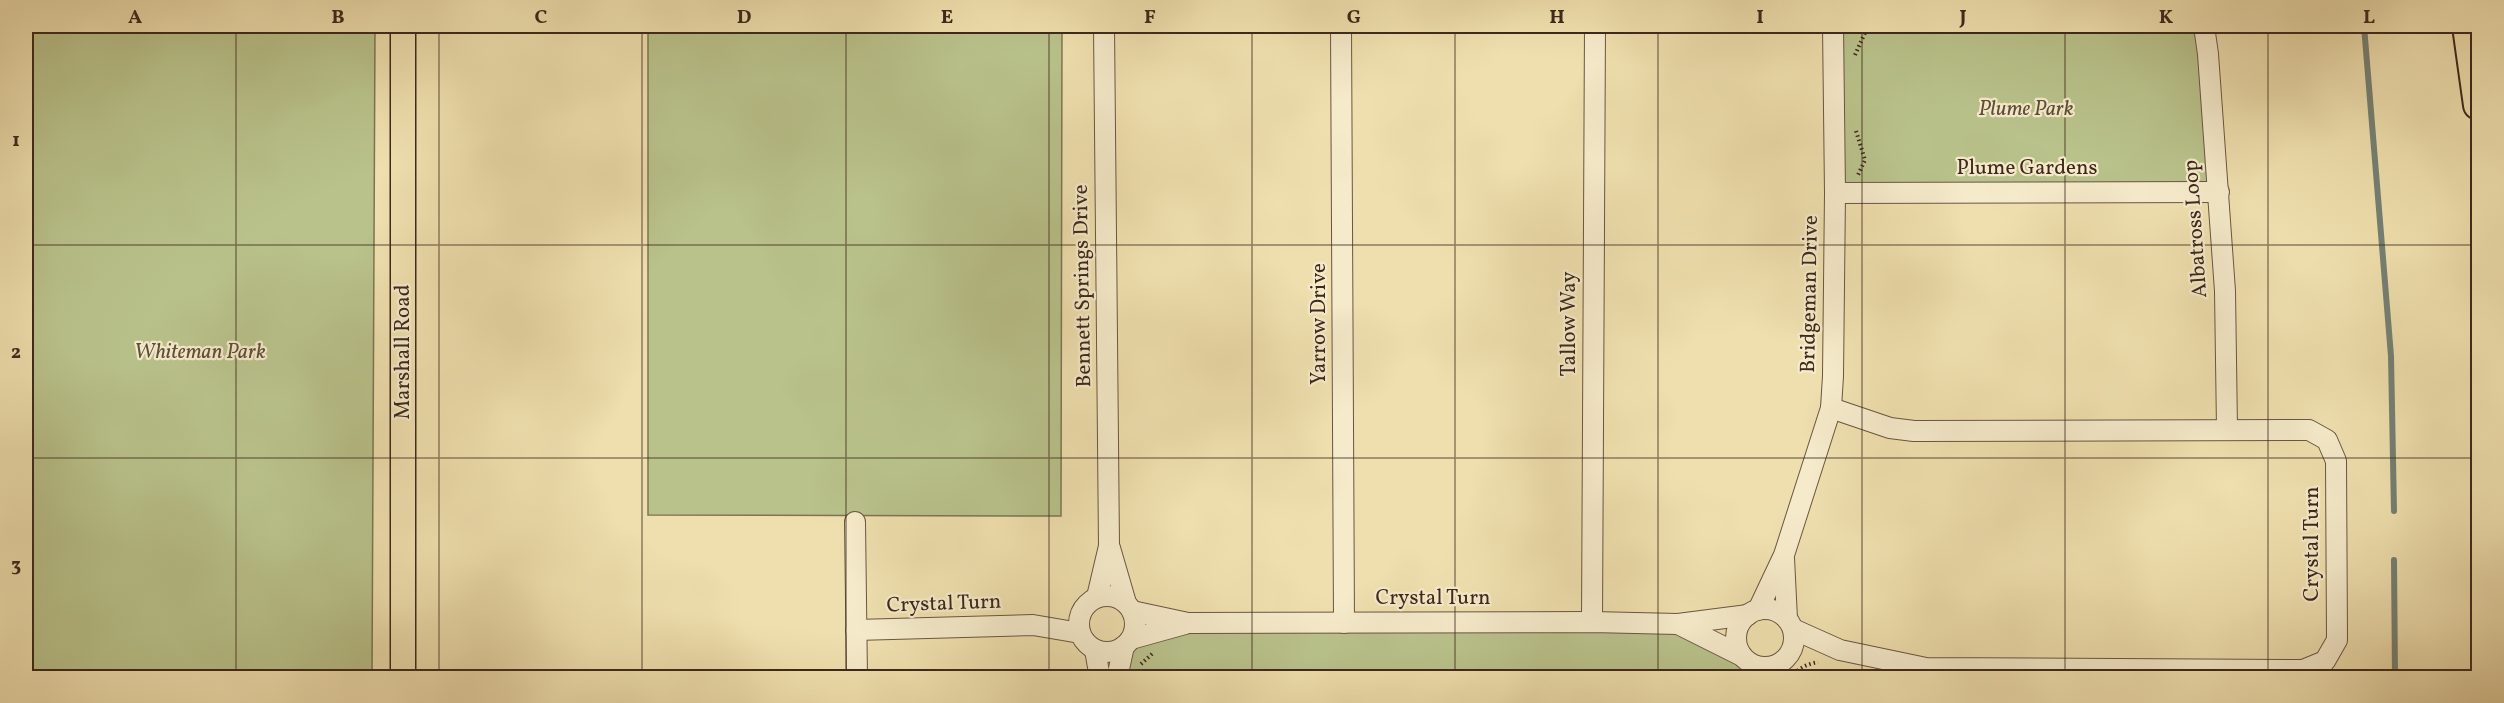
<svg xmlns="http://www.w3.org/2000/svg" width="2504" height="703" font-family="Vollkorn,serif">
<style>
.green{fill:#b9c28b;stroke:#7b7554;stroke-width:1.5}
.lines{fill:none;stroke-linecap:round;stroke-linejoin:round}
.stream{stroke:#758175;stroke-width:6}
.minor-casing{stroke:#6a5640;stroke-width:22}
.major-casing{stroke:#3d281c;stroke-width:27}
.highway-casing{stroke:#3d281c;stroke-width:32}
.path{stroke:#3d281c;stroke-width:4;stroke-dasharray:1.5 3;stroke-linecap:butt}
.minor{stroke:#f5eaca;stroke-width:20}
.major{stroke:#efdfae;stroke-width:24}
.highway{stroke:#efdfae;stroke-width:28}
.grid{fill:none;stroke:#3d281c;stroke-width:1.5;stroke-opacity:0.55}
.labels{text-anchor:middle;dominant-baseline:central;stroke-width:4.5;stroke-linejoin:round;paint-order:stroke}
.park-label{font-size:21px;font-style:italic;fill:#5c4e38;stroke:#f5eaca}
.street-label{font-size:21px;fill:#3d281c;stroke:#f5eaca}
.neatline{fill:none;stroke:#3d281c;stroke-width:2}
.grid-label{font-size:20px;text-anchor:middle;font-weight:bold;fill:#3d281c}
</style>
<rect width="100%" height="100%" fill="#efdfae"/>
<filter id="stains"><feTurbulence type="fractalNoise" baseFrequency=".00333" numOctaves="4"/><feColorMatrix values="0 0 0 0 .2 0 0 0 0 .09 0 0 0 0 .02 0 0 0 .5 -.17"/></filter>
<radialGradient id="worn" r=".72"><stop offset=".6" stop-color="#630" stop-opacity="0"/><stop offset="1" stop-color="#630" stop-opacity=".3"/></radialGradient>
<g class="green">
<path d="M26,26H375L372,677H26Z"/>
<path d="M648,26H1062L1061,516L648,515Z"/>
<path d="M1833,26H2204L2219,192L1835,193Z"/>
<path d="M1188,623L1678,624L1750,663L1751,677L1117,678L1124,646Z"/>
</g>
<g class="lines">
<g class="stream">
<path d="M2364,26L2391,356L2394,511"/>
<path d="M2394,560L2395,678"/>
</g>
<g class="minor-casing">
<g id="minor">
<path d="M1341,26L1344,623"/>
<path d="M2204,26L2208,54L2225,291L2227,429"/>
<path d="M1835,193L2219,192"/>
<path d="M855,522L857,678"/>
<path d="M1110,548L1126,603"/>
<path d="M1784,558L1787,619"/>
<circle cx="1107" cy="624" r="28"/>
<path d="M1097,597L1109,546L1104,26"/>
<circle cx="1765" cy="638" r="29"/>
<path d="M1758,610L1784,555L1831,408L1833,376L1835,193L1833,26"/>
<path d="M1132,611L1188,623L1592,622L1678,624L1748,615"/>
<path d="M1592,622L1595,26"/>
<path d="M1678,624L1742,656"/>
<path d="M1793,629L1840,650L1926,668L2303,670L2325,661L2337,640L2336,461L2327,440L2309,430L1914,431L1890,428L1831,408"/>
<path d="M856,630L1033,625L1080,633"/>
<path d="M1131,639L1185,624"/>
<path d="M1095,650L1100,678"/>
<path d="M1117,678L1124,646"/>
</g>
</g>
<g class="major-casing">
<path id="major" d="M403,678V26"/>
</g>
<g class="highway-casing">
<path id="highway" d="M2467,26L2478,105"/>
</g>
<g class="path">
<path d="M1855,55L1868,26"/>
<path d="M1856,131L1865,160L1858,175"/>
<path d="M1141,664L1153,653"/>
<path d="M1725,670L1729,678"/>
<path d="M1792,678C1797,668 1808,664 1818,662"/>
</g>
<use href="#minor" class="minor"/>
<use href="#major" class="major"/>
<use href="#highway" class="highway"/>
</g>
<path class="grid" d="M236,26V678M439,26V678M642,26V678M846,26V678M1049,26V678M1252,26V678M1455,26V678M1658,26V678M1862,26V678M2065,26V678M2268,26V678M26,245H2478M26,458H2478"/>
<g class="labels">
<g class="park-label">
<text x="2026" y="109">Plume Park</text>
<text x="200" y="352">Whiteman Park</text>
</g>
<g class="street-label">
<text x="2027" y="168">Plume Gardens</text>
<text transform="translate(2196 229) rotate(-94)">Albatross Loop</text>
<text transform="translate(1083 286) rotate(-91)">Bennett Springs Drive</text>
<text transform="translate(1810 294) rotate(-89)">Bridgeman Drive</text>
<text transform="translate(1319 324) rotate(-90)">Yarrow Drive</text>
<text transform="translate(1569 324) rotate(-90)">Tallow Way</text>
<text transform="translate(403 352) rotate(-90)">Marshall Road</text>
<text transform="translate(2312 544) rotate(-90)">Crystal Turn</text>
<text x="1433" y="598">Crystal Turn</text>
<text transform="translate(944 604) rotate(-2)">Crystal Turn</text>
</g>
</g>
<rect width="2504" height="703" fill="none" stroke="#efdfae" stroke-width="66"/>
<rect x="33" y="33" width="2438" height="637" class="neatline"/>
<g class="grid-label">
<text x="135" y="23">A</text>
<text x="338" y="23">B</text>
<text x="541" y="23">C</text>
<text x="744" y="23">D</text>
<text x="947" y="23">E</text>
<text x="1150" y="23">F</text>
<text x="1354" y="23">G</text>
<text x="1557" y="23">H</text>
<text x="1760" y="23">I</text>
<text x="1963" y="23">J</text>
<text x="2166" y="23">K</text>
<text x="2369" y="23">L</text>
<text x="16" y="146">1</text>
<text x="16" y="358">2</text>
<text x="16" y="571">3</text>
</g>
<rect width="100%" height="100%" filter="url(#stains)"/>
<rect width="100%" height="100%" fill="url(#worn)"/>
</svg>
